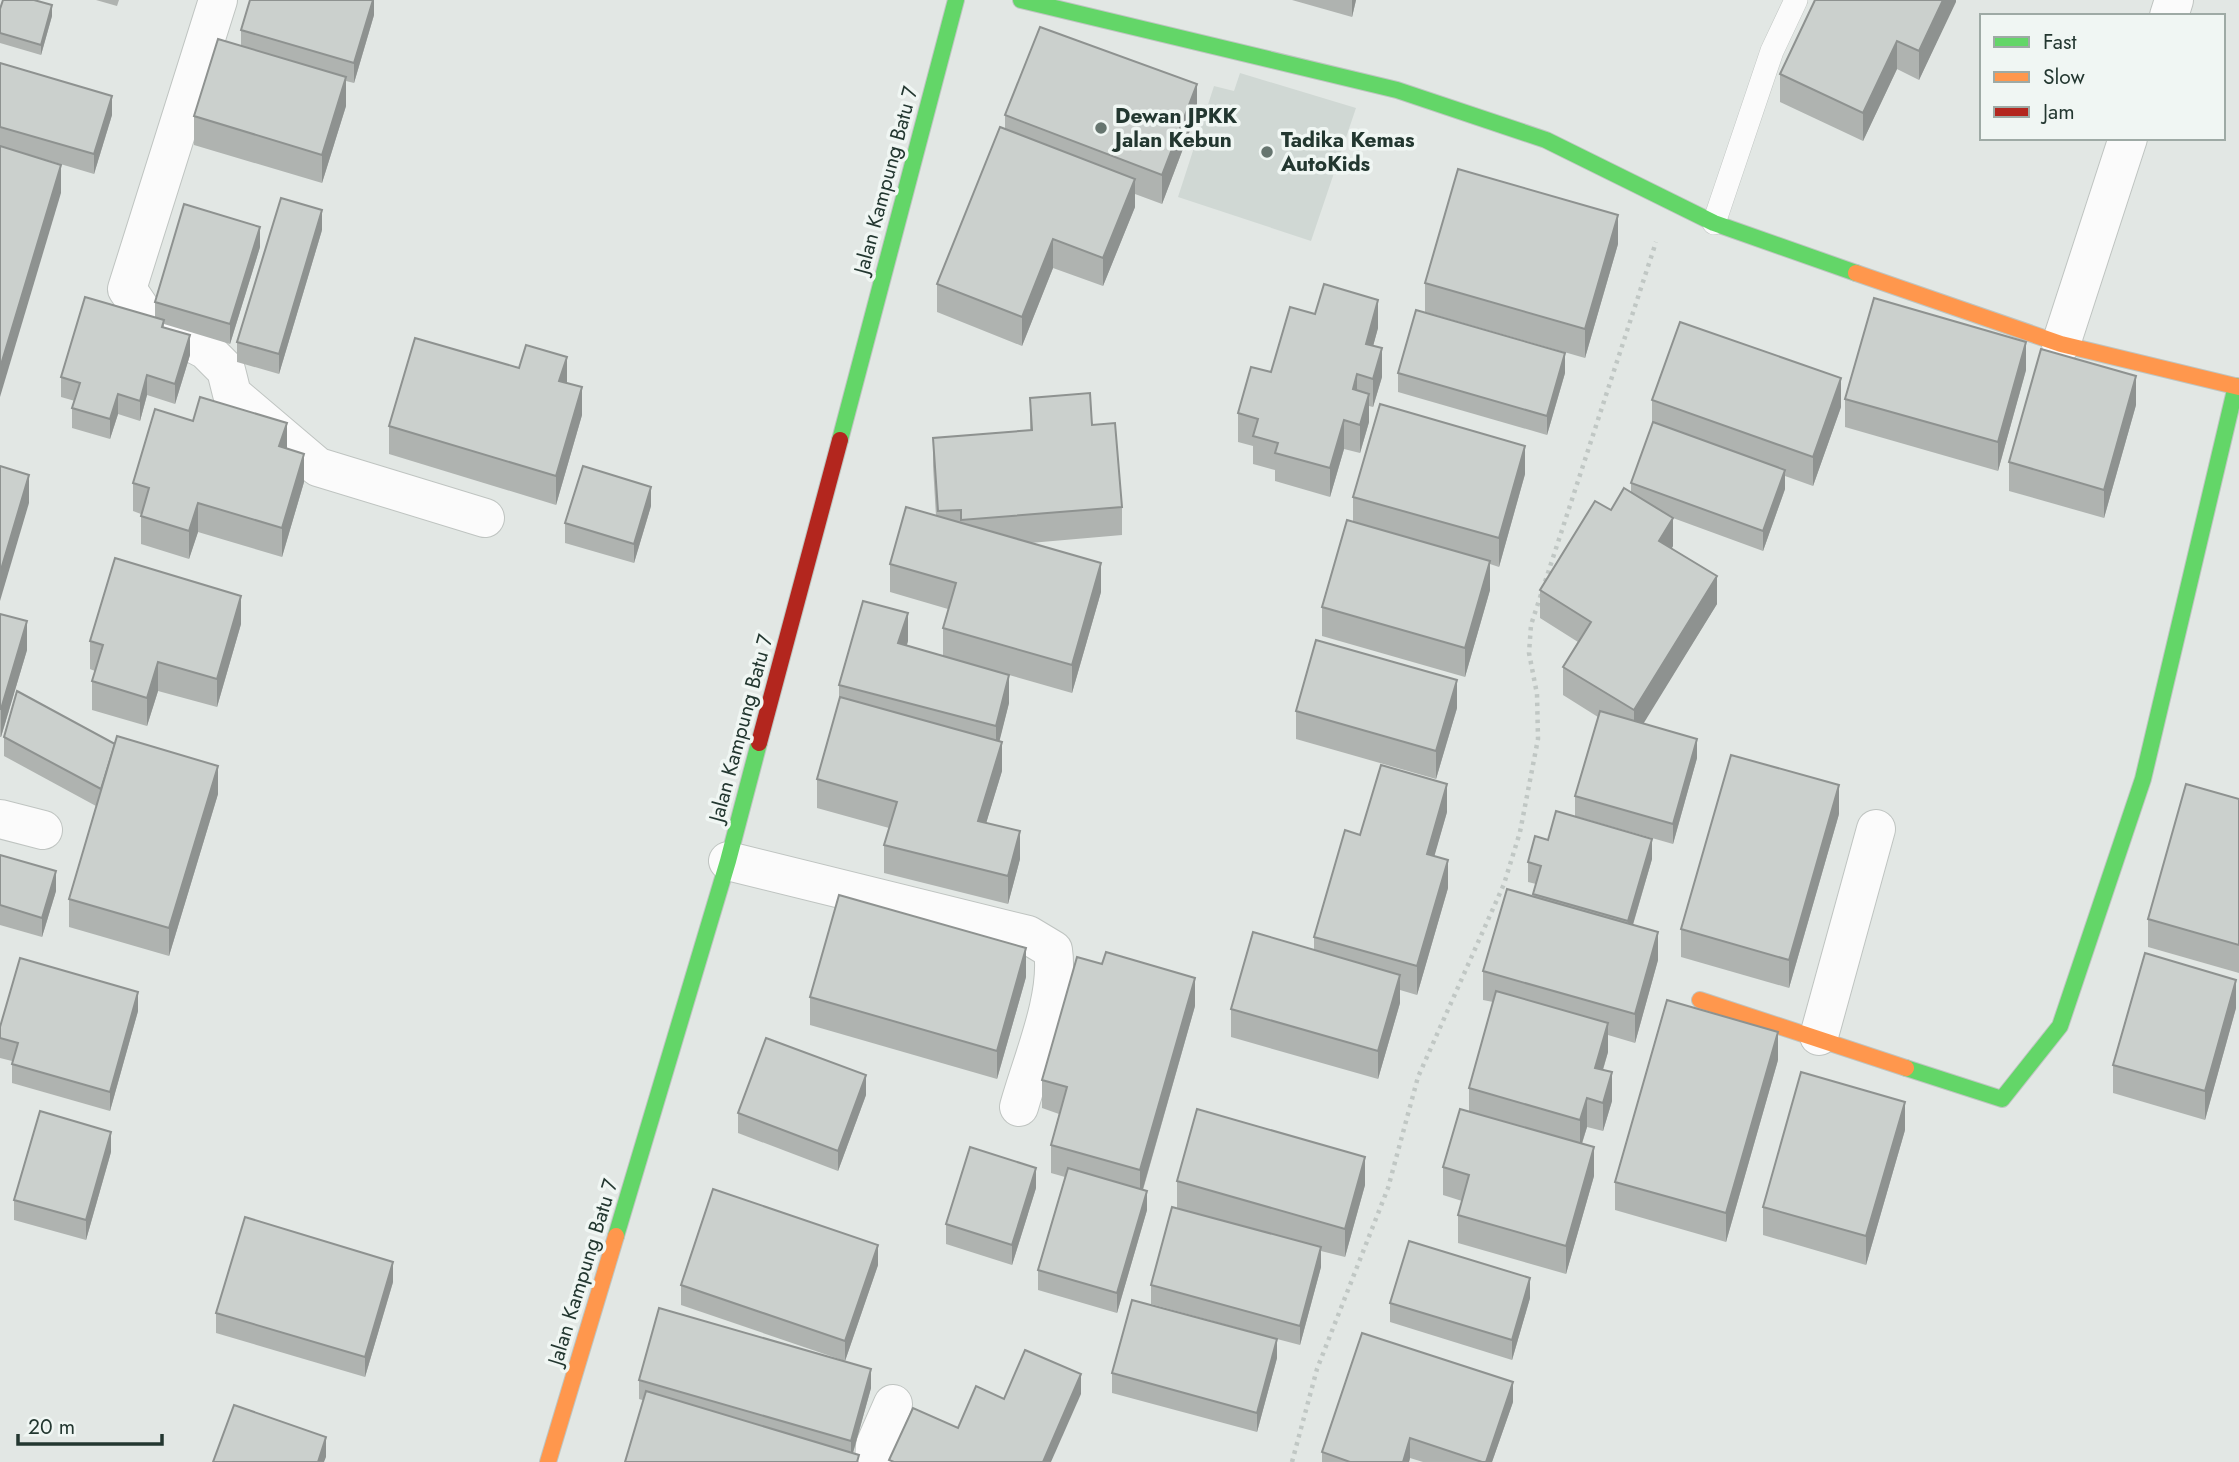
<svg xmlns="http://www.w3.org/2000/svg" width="2239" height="1462" font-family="Jost,sans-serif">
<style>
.built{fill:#d0d8d4}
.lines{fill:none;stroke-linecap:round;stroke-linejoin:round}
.lane-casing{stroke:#bfc4c1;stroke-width:24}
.street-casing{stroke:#bfc4c1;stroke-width:40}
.fast-casing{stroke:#bec5c1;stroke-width:18}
.slow-casing{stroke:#bec5c1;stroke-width:18}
.jam-casing{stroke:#bec5c1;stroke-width:18}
.path{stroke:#c0c7c4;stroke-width:4.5;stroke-dasharray:3.5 5;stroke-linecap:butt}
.lane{stroke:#fbfbfb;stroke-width:23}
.street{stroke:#fbfbfb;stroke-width:38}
.fast{stroke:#63d668;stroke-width:16}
.slow{stroke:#ff974d;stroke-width:16}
.jam{stroke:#b3261e;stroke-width:16}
.wall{fill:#afb3b0}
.shaded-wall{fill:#8e9290}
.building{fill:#cbd0cd;stroke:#8e9290;stroke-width:2}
.poi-dot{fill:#66756f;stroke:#f0f6f3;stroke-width:2.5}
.labels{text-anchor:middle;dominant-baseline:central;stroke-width:7;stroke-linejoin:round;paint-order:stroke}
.poi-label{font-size:21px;font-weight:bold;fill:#233730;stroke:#f0f6f3;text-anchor:start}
.street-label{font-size:21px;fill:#233730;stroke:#f0f6f3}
</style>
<rect width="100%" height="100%" fill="#e2e7e4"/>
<path class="built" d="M1240,73L1356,108L1311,241L1178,197L1214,86L1234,91Z"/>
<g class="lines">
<g class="lane-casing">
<path id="lane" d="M1714,223L1772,51L1796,0"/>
</g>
<g class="street-casing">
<g id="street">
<path d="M218,0L127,289L148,320L206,350L226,370L232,394L318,467L485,518"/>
<path d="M2169,16L2174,0"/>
<path d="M2061,344L2128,138"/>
<path d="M0,819L43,830"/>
<path d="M728,861L1028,935L1053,950C1060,997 1032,1060 1019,1107"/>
<path d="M1819,1036L1876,829"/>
<path d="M874,1462L875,1445L893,1404"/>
</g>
</g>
<g class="fast-casing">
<g id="fast">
<path d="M1021,0L1397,90L1546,140L1714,223L1856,273"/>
<path d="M840,440L956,0"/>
<path d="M1906,1068L2002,1099L2060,1026L2143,779L2236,386"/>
<path d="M616,1236L728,861L759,743"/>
</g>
</g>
<g class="slow-casing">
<g id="slow">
<path d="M1856,273L2061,344L2239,387"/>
<path d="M1700,1000L1906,1068"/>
<path d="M548,1462L616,1236"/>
</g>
</g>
<g class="jam-casing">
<path id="jam" d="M759,743L840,440"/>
</g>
<path class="path" d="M1292,1462L1317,1369L1388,1188L1418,1077L1504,884L1520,832L1538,739L1537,694L1529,653L1531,625L1656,242"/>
<use href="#lane" class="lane"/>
<use href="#street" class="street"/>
<use href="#fast" class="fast"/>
<use href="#slow" class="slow"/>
<use href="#jam" class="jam"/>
</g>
<g class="wall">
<path d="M96,0H119L117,6Z"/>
<path d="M374,0V15L354,83L346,81V106L322,183L194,145V116L241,46V30Z"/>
<path d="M1292,0H1356L1352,17Z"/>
<path d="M1956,0L1919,80L1897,69L1863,141L1780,102V74Z"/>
<path d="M0,9L52,16L41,55L0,43Z"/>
<path d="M0,63L112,115L94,174L0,146Z"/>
<path d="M1197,112L1162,204L1135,194V207L1103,286L1053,268L1022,346L937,312V284L1005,129V115Z"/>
<path d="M322,230L279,374L237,362V342Z"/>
<path d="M1618,244L1585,358L1425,312V283Z"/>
<path d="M260,247L230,344L164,324V328L190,355L175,404L147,395L140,421L118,414L110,439L72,428V408L75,401L61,397V377L155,318V302Z"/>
<path d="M1315,314L1378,328L1373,346L1382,377L1373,407L1369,406V422L1360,453L1344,449L1330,497L1275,481V470L1253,464V446L1238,442V413L1271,372Z"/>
<path d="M2026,370L1998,471L1845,427V399Z"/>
<path d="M1398,373H1565L1547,435L1398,392Z"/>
<path d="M567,383L582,415L556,505L389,454V426Z"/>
<path d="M1030,398L1092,425L1122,507V535L1030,543L1101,592L1072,693L1009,675V703L999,741L1002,771L986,823L1020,859L1008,904L884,873V845L889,828L817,808V779L839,702V685L908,641L907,645L943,656V628L948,609L890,592V564L936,516L933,466V438L1030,430Z"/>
<path d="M1652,400L1841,407L1813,486L1785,476V489L1763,551L1673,518V546L1672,548L1717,604L1643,723L1697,758L1673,844L1575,816V796L1598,717L1563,695V667L1578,642L1540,618V590L1611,510L1631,492V483L1652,425Z"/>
<path d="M2136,405L2104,518L2009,491V462Z"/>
<path d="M287,449L304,482L282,557L198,532L189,559L141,544V514L133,511V483Z"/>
<path d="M1525,474L1499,567L1490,564V590L1465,677L1322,636V607L1353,522V497Z"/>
<path d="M651,506L634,563L565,543V523Z"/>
<path d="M0,614L27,650L1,737H0Z"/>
<path d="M241,624L217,707L158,691L147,726L92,710V681L95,671L90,669V641Z"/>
<path d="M1457,708L1436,779L1296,739V711Z"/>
<path d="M4,737L115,744L218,794L169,956L69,927V899L96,806L4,756Z"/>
<path d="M2239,799V973L2148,947V919Z"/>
<path d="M1447,812L1434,856L1448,888L1417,995L1400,990V1003L1378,1079L1231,1037V1009L1314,950V937L1360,835Z"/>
<path d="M1839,814L1789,988L1681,957V929Z"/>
<path d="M1548,840L1652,859L1633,925L1658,960L1635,1043L1608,1035V1052L1603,1070L1612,1101L1603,1131L1587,1127L1582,1144L1594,1176L1566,1274L1458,1243V1215L1462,1201L1443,1195V1167L1469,1111V1088L1493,1002L1483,1000V971L1533,896L1536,884L1528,882V862Z"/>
<path d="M0,855L56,891L42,937L0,925Z"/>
<path d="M1026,977L997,1079L810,1025V997Z"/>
<path d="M1195,1006L1143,1190L1147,1210L1117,1313L1038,1290V1270L1065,1177L1051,1173V1145L1059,1114L1042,1108V1080Z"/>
<path d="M2236,1008L2205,1120L2113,1093V1065Z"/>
<path d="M138,1011L110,1111L12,1083V1061L0,1058V1027Z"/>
<path d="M1778,1060L1726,1242L1615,1210V1182Z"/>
<path d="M866,1095L838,1171L738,1133V1113Z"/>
<path d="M1905,1130L1866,1265L1763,1235V1207Z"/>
<path d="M111,1152L86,1240L14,1220V1200Z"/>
<path d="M1177,1181L1365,1185L1345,1257L1321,1251V1267L1300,1345L1277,1339V1358L1257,1432L1112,1393V1373L1260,1334L1151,1304V1285L1177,1208Z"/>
<path d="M1036,1188L1012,1265L946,1244V1224Z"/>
<path d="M878,1265L845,1361L681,1305V1285Z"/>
<path d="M393,1282L365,1377L216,1333V1313Z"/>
<path d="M1530,1298L1512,1360L1390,1322V1303Z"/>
<path d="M639,1380L871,1388L853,1453L859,1462L639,1399Z"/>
<path d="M1513,1402L1492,1462H1423L1410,1458L1409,1462H1322V1452Z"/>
</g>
<g class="shaded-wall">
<path d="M373,0H374V15L354,83V63Z"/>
<path d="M1352,0H1356L1352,17Z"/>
<path d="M1943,0H1956V2L1919,80V51Z"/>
<path d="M52,5V16L41,55V45Z"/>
<path d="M1897,41V69L1863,141V113Z"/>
<path d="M346,77V106L322,183V155Z"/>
<path d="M1197,84V112L1162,204V175Z"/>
<path d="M112,96V115L94,174V154Z"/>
<path d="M61,165V193L0,397V368Z"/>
<path d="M1135,179V207L1103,286V258Z"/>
<path d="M322,210V230L279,374V354Z"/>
<path d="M1618,215V244L1585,358V329Z"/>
<path d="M260,227V247L230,344V324Z"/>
<path d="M1053,239V268L1022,346V317Z"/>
<path d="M1378,300V328L1366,372V344Z"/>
<path d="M190,335V355L175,404V384Z"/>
<path d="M2026,342V370L1998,471V442Z"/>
<path d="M1382,348V377L1373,407V379Z"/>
<path d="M1565,353V373L1547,435V416Z"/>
<path d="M567,357V385L559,381Z"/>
<path d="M1357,374V403L1353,389Z"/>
<path d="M147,375V395L140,421V401Z"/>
<path d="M2136,376V405L2104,518V490Z"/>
<path d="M1841,378V407L1813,486V457Z"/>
<path d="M582,387V415L556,505V476Z"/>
<path d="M118,394V414L110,439V419Z"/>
<path d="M1369,394V422L1360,453V425Z"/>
<path d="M1344,420V449L1330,497V468Z"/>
<path d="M287,423V451L279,446Z"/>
<path d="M1525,446V474L1499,567V538Z"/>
<path d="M304,454V482L282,557V528Z"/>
<path d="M1785,470V489L1763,551V531Z"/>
<path d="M29,475V503L0,601V573Z"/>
<path d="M651,487V506L634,563V544Z"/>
<path d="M198,503V532L189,559V531Z"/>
<path d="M1673,518V546L1659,569V541Z"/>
<path d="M1490,561V590L1465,677V648Z"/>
<path d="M1101,563V592L1072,693V665Z"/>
<path d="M1717,576V604L1634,739V710Z"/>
<path d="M241,596V624L217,707V679Z"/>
<path d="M908,613V641L898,671V643Z"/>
<path d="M27,621V650L1,737V709Z"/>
<path d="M158,662V691L147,726V698Z"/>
<path d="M1009,675V703L996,755V726Z"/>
<path d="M1457,680V708L1436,779V751Z"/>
<path d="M1697,739V758L1673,844V824Z"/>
<path d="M1002,742V771L978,850V821Z"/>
<path d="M218,766V794L169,956V928Z"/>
<path d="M1447,784V812L1427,882V854Z"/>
<path d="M1839,785V814L1789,988V960Z"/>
<path d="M1020,831V859L1008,904V876Z"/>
<path d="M1652,839V859L1628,941V921Z"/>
<path d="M1448,860V888L1417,995V966Z"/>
<path d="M56,871V891L42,937V918Z"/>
<path d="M1658,932V960L1635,1043V1014Z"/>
<path d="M1026,948V977L997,1079V1051Z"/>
<path d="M1400,975V1003L1378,1079V1051Z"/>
<path d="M1195,978V1006L1140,1199V1170Z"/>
<path d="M2236,980V1008L2205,1120V1091Z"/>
<path d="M138,992V1011L110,1111V1092Z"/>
<path d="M1608,1023V1052L1595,1096V1068Z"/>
<path d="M1778,1032V1060L1726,1242V1213Z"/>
<path d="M1612,1072V1101L1603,1131V1103Z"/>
<path d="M866,1075V1095L838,1171V1151Z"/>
<path d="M1587,1098V1127L1580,1149V1120Z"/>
<path d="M1905,1102V1130L1866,1265V1236Z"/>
<path d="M111,1132V1152L86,1240V1220Z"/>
<path d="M1594,1147V1176L1566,1274V1246Z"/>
<path d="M1365,1157V1185L1345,1257V1229Z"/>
<path d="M1036,1168V1188L1012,1265V1245Z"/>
<path d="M1147,1191V1210L1117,1313V1293Z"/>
<path d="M878,1245V1265L845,1361V1341Z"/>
<path d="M1321,1247V1267L1300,1345V1326Z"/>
<path d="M393,1262V1282L365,1377V1357Z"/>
<path d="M1530,1278V1298L1512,1360V1340Z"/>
<path d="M1277,1339V1358L1257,1432V1413Z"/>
<path d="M871,1369V1388L851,1460V1441Z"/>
<path d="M1081,1374V1394L1051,1462H1043Z"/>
<path d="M1513,1382V1402L1492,1462H1486Z"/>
<path d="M326,1437V1457L324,1462H318Z"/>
<path d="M1410,1438V1458L1409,1462H1403Z"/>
</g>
<g class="building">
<path d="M3,0H34L52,5L41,45L0,33V9Z"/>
<path d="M250,0H373L354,63L241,30Z"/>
<path d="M1815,0H1943L1919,51L1897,41L1863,113L1780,74Z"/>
<path d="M1040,27L1197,84L1162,175L1005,115Z"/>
<path d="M218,39L346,77L322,155L194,116Z"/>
<path d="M0,63L112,96L94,154L0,127Z"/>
<path d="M1000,127L1135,179L1103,258L1053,239L1022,317L937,284Z"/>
<path d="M0,146L61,165L0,368Z"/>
<path d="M1458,169L1618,215L1585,329L1425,283Z"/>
<path d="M281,198L322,210L279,354L237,342Z"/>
<path d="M184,204L260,227L230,324L155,302Z"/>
<path d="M1324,284L1378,300L1366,344L1382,348L1373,379L1357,374L1353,389L1369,394L1360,425L1344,420L1330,468L1275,453L1278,443L1253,436L1258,419L1238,413L1251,367L1271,372L1290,307L1315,314Z"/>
<path d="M85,297L164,320L162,327L190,335L175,384L147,375L140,401L118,394L110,419L72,408L80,383L61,377Z"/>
<path d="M1874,298L2026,342L1998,442L1845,399Z"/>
<path d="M1416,310L1565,353L1547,416L1398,373Z"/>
<path d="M1680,322L1841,378L1813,457L1652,400Z"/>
<path d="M415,338L519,368L526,345L567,357L559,381L582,387L556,476L389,426Z"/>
<path d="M2041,349L2136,376L2104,490L2009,462Z"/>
<path d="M1090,393L1092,425L1115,423L1122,507L961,520V510L938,511L933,438L1032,430L1030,398Z"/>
<path d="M200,397L287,423L279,446L304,454L282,528L198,503L189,531L141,516L149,488L133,483L155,409L193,421Z"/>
<path d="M1380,404L1525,446L1499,538L1353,497Z"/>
<path d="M1653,422L1785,470L1763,531L1631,483Z"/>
<path d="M0,466L29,475L0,573Z"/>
<path d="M583,466L651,487L634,544L565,523Z"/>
<path d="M1624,488L1673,518L1659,541L1717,576L1634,710L1563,667L1591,622L1540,590L1595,501L1611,510Z"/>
<path d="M906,507L1101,563L1072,665L943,628L956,583L890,564Z"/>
<path d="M1347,520L1490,561L1465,648L1322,607Z"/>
<path d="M115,558L241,596L217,679L158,662L147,698L92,681L103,645L90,641Z"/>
<path d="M863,601L908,613L898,643L1009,675L996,726L839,685Z"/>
<path d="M0,614L27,621L1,709H0Z"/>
<path d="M1316,640L1457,680L1436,751L1296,711Z"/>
<path d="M17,691L115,744L101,789L4,737Z"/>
<path d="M840,697L1002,742L978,821L1020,831L1008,876L884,845L897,802L817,779Z"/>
<path d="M1600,711L1697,739L1673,824L1575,796Z"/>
<path d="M117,736L218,766L169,928L69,899Z"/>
<path d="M1731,755L1839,785L1789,960L1681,929Z"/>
<path d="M1381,765L1447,784L1427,854L1448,860L1417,966L1314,937L1345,830L1360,835Z"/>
<path d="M2186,784L2239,799V945L2148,919Z"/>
<path d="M1556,811L1652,839L1628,921L1533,894L1541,866L1528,862L1535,836L1548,840Z"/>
<path d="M0,855L56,871L42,918L0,905Z"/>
<path d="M1507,889L1658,932L1635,1014L1483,971Z"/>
<path d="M839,895L1026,948L997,1051L810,997Z"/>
<path d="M1253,932L1400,975L1378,1051L1231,1009Z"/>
<path d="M1106,952L1195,978L1140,1170L1051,1145L1067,1087L1042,1080L1077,957L1102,964Z"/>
<path d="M2145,953L2236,980L2205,1091L2113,1065Z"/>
<path d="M20,958L138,992L110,1092L12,1064L18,1043L0,1038V1027Z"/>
<path d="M1496,991L1608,1023L1595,1068L1612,1072L1603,1103L1587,1098L1580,1120L1469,1088Z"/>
<path d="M1667,1000L1778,1032L1726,1213L1615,1182Z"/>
<path d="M766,1038L866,1075L838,1151L738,1113Z"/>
<path d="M1801,1072L1905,1102L1866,1236L1763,1207Z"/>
<path d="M1197,1109L1365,1157L1345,1229L1177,1181Z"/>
<path d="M1460,1109L1594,1147L1566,1246L1458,1215L1469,1175L1443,1167Z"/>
<path d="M40,1111L111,1132L86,1220L14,1200Z"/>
<path d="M970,1147L1036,1168L1012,1245L946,1224Z"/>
<path d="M1068,1168L1147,1191L1117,1293L1038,1270Z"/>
<path d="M713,1189L878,1245L845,1341L681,1285Z"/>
<path d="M1172,1207L1321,1247L1300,1326L1151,1285Z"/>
<path d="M245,1217L393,1262L365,1357L216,1313Z"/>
<path d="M1409,1241L1530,1278L1512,1340L1390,1303Z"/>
<path d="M1132,1300L1277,1339L1257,1413L1112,1373Z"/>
<path d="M659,1308L871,1369L851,1441L639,1380Z"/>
<path d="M1362,1333L1513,1382L1486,1462H1482L1410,1438L1403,1462H1350L1322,1452Z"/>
<path d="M1025,1350L1081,1374L1043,1462H894L889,1460L913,1408L958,1428L976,1386L1004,1399Z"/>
<path d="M646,1391L859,1455L857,1462H625Z"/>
<path d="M234,1405L326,1437L318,1462H213Z"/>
</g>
<g class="poi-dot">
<circle cx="1101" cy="128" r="7"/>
<circle cx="1267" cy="152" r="7"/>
</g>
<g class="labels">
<g class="poi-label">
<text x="1115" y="116">Dewan JPKK<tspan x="1115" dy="24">Jalan Kebun</tspan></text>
<text x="1281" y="140">Tadika Kemas<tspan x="1281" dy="24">AutoKids</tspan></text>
</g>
<g class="street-label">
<text transform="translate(886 180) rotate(-75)">Jalan Kampung Batu 7</text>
<text transform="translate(741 728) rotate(-75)">Jalan Kampung Batu 7</text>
<text transform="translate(583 1272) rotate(-73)">Jalan Kampung Batu 7</text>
</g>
</g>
<rect x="1980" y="14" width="245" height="126" fill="#f0f6f3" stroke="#9eaaa5" stroke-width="2"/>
<rect x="1994" y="37" width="35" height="10" fill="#63d668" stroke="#9eaaa5" stroke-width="2"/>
<text x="2043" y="49" font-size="21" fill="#233730">Fast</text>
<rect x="1994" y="72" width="35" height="10" fill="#ff974d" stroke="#9eaaa5" stroke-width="2"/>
<text x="2043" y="84" font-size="21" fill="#233730">Slow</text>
<rect x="1994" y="107" width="35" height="10" fill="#b3261e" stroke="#9eaaa5" stroke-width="2"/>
<text x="2043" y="119" font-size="21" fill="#233730">Jam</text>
<path d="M18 1434v10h144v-10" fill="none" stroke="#233730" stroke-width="3.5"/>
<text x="28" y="1434" font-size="21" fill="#233730" stroke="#f0f6f3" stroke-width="5" paint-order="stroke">20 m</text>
</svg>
